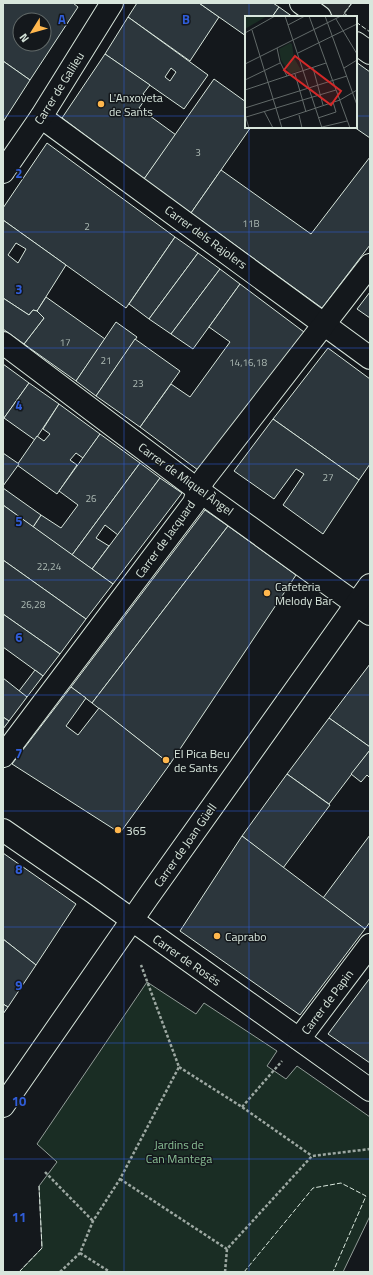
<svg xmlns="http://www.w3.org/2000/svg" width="373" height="1275" font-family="'Titillium Web',sans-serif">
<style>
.green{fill:#1a2d24;stroke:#939e99}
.parking{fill:#24282b;stroke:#939e99}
.building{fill:#2c363c;stroke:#d8e6dc;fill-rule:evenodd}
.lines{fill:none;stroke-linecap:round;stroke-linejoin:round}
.minor-casing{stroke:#d8e6dc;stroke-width:24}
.path{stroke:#9da8a2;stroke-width:2.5;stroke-dasharray:3 2;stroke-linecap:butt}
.minor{stroke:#14181c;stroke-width:22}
.fence{stroke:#d8e6dc;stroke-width:1;stroke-dasharray:5 2;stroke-linecap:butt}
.grid{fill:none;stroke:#305dd8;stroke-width:1;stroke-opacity:0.55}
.poi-dot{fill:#ffb74d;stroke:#14181c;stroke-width:1.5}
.labels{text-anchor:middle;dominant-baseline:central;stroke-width:3;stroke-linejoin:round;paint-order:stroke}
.number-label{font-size:10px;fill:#adbab4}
.street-label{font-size:12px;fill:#d8e6dc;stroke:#14181c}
.poi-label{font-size:12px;fill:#d8e6dc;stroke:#14181c;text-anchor:start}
.park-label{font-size:12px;fill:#8ac095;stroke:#14181c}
.inset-road{fill:none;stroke:#626a69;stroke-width:1}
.view{fill:#d62828;fill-opacity:0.15;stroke:#d62828;stroke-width:2}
.inset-edge{fill:none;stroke:#d8e6dc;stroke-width:2}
.grid-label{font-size:13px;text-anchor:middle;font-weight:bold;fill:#305dd8;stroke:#14181c;stroke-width:3;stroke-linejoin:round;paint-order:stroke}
</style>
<rect width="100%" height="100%" fill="#14181c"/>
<path class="green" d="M147,982L196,1014L204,1003L277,1051L267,1066L286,1079L297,1066L370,1117V1216L343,1272H19L42,1248L39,1186L57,1162L37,1144Z"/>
<path class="parking" d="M314,3H352L342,17H335Z"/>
<g class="building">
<path d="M3,3H73L78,7L30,80L3,61ZM20,20H44V44H20Z"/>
<path d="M137,3H199L219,17L190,61L128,17Z"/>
<path d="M199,3H273L279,7L272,17H246V36Z"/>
<path d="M279,7L293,17H272Z"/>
<path d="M128,17L208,75L184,109L105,54ZM171,68L176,72L170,81L165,77Z"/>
<path d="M105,54L150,85L143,94L147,97L139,108L176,135L144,179L62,118Z"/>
<path d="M3,61L30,80L3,122Z"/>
<path d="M356,62L370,72V138L354,127H356Z"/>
<path d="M214,79L246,102V127H251L191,213L144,179Z"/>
<path d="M47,143L175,237L126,308L3,220V208Z"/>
<path d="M370,157V245L322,308L191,213L221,170L311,234Z"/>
<path d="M3,220L66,265L37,311L33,310L29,315L3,298ZM16,243L26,249L18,263L8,255Z"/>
<path d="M175,237L198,253L149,319L129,304Z"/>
<path d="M198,253L220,269L171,334L149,319Z"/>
<path d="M220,269L240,284L193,349L171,334Z"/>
<path d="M240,284L304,332L198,470L140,427L171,384L190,397L230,342L209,327Z"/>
<path d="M370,292V318L357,309Z"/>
<path d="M46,297L105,339L76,381L24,344L44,318L37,311Z"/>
<path d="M3,298L29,315L33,310L37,311L44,318L24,344L3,329Z"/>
<path d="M116,322L137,337L96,396L76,381Z"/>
<path d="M135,339L180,371L140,427L96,396Z"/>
<path d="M328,348L370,379V464L359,480L273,419Z"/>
<path d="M3,364L29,383L4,418L3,417Z"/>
<path d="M29,383L59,404L35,440L4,418Z"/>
<path d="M59,404L100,434L83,458L76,453L70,460L77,465L57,494L17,465L37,436L44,441L50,434L43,429Z"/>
<path d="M273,419L359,480L323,534L283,505L304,474L296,469L274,499L234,471Z"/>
<path d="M100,434L140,463L72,555L33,527L41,515L61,528L78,505L59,491Z"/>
<path d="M3,453L19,464L3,486Z"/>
<path d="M140,463L160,478L118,535L105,525L96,538L109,546L92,569L72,555Z"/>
<path d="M160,478L182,493L113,584L92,569Z"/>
<path d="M3,488L41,515L33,527L3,505Z"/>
<path d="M3,505L113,584L86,619L3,560Z"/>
<path d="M205,510L228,526L92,703L71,687Z"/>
<path d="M228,526L296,575L170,764L92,703Z"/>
<path d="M3,560L86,619L60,654L3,614Z"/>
<path d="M3,614L60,654L43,676L3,647Z"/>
<path d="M370,664V747L329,718Z"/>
<path d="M35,670L43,676L27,697L19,691Z"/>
<path d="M3,678L27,697L9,721L3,717Z"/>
<path d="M71,687L86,698L66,726L78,735L99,708L170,764L120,833L12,764Z"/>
<path d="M3,717L9,721L3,729Z"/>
<path d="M329,718L370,747V750L329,804L287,774Z"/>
<path d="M370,750V778L367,775L361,782L351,774Z"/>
<path d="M287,774L330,805L283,868L242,836Z"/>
<path d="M370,835V922L365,929L323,898Z"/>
<path d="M242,836L365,929L300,1015L180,931Z"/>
<path d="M3,853L76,904L36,965L3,939Z"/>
<path d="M3,939L36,965L8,1007L3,1004Z"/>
<path d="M370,978V1063L328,1034Z"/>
<path d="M3,1004L8,1007L3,1014Z"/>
</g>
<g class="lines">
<g class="minor-casing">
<g id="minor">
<path d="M301,3L320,17"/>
<path d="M356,43L370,53"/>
<path d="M41,117L370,358"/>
<path d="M3,172L41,117L112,3"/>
<path d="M3,343L198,490L370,614"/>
<path d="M3,756L194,503L198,490L204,479L370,265"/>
<path d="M3,830L93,892L370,1090"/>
<path d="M299,1039L370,945"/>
<path d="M3,1106L148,897L370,585"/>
</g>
</g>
<g class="path">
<path d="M179,1067L242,1107L312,1156"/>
<path d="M242,1107L282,1061"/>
<path d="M45,1172L93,1221"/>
<path d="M120,1179L227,1249"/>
<path d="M80,1253L110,1272"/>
<path d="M60,1272L80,1253L93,1221L120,1179L179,1067L141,965"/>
<path d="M225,1272L227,1249L312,1156L370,1149"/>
</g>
<use href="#minor" class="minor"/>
<g class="fence">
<path d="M349,17L344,13L352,3"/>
<path d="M356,22L370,32"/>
<path d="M19,1272L42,1248L39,1186"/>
<path d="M244,1272L313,1188L341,1183L366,1196L333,1272"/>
</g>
</g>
<path class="grid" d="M124,3V1272M249,3V17M3,116H246M356,116H370M249,127V1272M3,232H370M3,348H370M3,464H370M3,580H370M3,695H370M3,811H370M3,927H370M3,1043H370M3,1159H370"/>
<g class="poi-dot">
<circle cx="101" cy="104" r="4"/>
<circle cx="267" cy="593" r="4"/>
<circle cx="166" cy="760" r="4"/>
<circle cx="118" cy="830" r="4"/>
<circle cx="217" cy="936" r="4"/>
</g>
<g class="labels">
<g class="number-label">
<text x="198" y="152">3</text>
<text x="251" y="223">11B</text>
<text x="87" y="226">2</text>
<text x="65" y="342">17</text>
<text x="106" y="360">21</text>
<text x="248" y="362">14,16,18</text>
<text x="138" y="383">23</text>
<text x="328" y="477">27</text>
<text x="91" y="498">26</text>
<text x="49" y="566">22,24</text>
<text x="33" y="604">26,28</text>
</g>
<g class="street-label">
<text transform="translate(59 88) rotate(-58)">Carrer de Galileu</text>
<text transform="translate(206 237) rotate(36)">Carrer dels Rajolers</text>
<text transform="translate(186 479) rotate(36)">Carrer de Miquel Àngel</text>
<text transform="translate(165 539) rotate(-54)">Carrer de Jacquard</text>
<text transform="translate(185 845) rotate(-55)">Carrer de Joan Güell</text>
<text transform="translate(187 960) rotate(35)">Carrer de Rosés</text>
<text transform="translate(327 1002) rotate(-53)">Carrer de Papin</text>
</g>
<g class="poi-label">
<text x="109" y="97">L'Anxoveta<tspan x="109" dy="14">de Sants</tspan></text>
<text x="275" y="586">Cafeteria<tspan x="275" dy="14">Melody Bar</tspan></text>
<text x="174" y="753">El Pica Beu<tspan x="174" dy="14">de Sants</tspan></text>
<text x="126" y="830">365</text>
<text x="225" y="936">Caprabo</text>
</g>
<g class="park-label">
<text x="179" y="1144">Jardins de<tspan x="179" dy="14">Can Mantega</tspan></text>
</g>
</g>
<g transform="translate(245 16)">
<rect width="112" height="112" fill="#14181c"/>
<path d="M0,0H22L0,13ZM45,27L47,28L49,42L56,54L45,58L36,44L34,33Z" fill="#1a2d24"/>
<path class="inset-road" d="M40,0L77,112M64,0L105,112M80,0L112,89M91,3L112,38M43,9L60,0M7,14L37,112M0,17L30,0M32,32L35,46L42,60M53,37L112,8M0,48L96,0M68,52L78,89M99,52L112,44M50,58L61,96M0,64L35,47M0,74L81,47M0,92L102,60M19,95L28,112M0,99L4,112M54,99L57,112M1,101L91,74M73,102L91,96L88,86M35,104L95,84L112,74M77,111L102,105"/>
<path class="view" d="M50,40L96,75L86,89L39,54Z"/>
<rect width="112" height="112" class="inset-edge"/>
</g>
<g class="grid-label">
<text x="62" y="24">A</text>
<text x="186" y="24">B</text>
<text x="19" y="178">2</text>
<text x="19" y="294">3</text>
<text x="19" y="410">4</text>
<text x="19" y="526">5</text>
<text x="19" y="642">6</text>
<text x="19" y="758">7</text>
<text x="19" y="874">8</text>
<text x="19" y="990">9</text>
<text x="19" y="1106">10</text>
<text x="19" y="1222">11</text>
</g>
<rect width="373" height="1275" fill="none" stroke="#d8e6dc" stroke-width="8"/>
<g transform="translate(32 32) rotate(233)"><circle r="19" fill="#14181c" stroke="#626a69"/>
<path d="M0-3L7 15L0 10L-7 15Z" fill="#ffb74d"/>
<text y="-6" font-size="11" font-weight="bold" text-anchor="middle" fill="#d8e6dc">N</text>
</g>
</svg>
